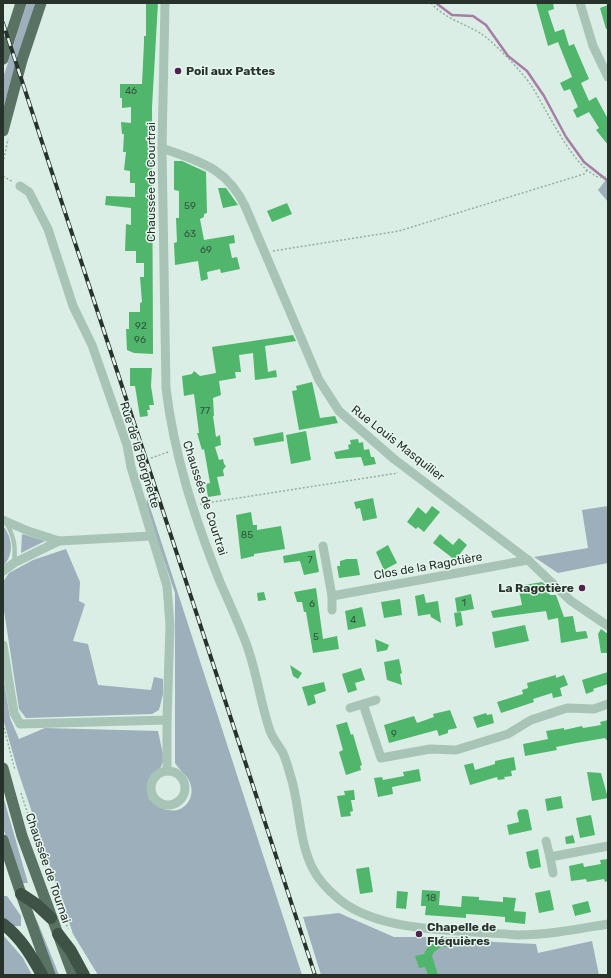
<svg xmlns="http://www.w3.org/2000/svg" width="611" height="978" font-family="Rubik,sans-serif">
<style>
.green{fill:#9cafbb}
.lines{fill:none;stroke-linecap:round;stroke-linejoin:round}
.stream{stroke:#a77da4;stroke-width:2.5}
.building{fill:#50b66c}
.path{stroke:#92b0a0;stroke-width:1.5;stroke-dasharray:2 2;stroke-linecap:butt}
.service{stroke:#a8c4b6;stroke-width:4.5}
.minor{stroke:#a8c4b6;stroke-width:9}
.primary{stroke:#5a7263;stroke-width:11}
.motorway{stroke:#3f5246;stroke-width:12}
.rail-casing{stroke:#27322b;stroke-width:4}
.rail{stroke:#e6f6ef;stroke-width:2.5;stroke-dasharray:8;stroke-linecap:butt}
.poi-dot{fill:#4e2249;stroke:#e6f6ef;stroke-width:1.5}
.labels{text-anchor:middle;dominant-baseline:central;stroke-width:3;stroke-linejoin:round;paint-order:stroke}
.number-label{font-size:10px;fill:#31533b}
.poi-label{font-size:12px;font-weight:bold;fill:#27322b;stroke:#e6f6ef;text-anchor:start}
.street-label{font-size:12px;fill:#27322b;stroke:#e6f6ef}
</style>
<rect width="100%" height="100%" fill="#daeee5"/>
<g class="green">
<path d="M27,3H35L3,109V78Z"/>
<path d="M608,177V202L598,190Z"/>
<path d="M147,498L302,975H98L73,934L18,771L3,719V675L10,718L19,739L45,728L158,731L164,759L160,769L153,775L148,785L149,799C155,803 161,809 168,810C183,813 194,800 191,786C189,775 180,772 175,763V593L146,507Z"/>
<path d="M608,506V563L558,573L534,557L588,548L582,510Z"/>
<path d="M3,526C13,538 14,555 3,566Z"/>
<path d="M22,534L45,541L21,553Z"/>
<path d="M66,549L80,582L79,601L85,604L73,641L88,644L98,685L151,690L154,677L163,679V694L159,710L152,714L26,718L19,709L3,604V582L9,573L33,560Z"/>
<path d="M3,796L28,883H23L3,828Z"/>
<path d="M3,896H7L21,916V926H12L3,918Z"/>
<path d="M339,913L394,937H466L494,942L536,944L538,953L592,941L599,975H321L303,917Z"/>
<path d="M34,915L38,923L59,975H53Z"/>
<path d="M3,935L23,958L32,975H3Z"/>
</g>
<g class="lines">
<path class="stream" d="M436,3L452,15L473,16L486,25L508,56L527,71L544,96L566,137L584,162L608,181"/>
</g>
<g class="building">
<path d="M146,3H158L152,107L153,354L134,353L127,350L126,329H129V312H140V303L142,302L140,277H144V263H136V251H125L126,224L131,225V208L105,205L106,196L135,197V183H130V171L124,170L126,152H123L124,134H122L121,122L131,123V107L122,108V98H120V84H142L144,43V36H146Z"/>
<path d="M536,3H553L554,9L548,11L555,32L564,29L569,46L574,44L589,79L581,83L589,101L596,97L608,119V145L596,130L599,128L589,112L577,118L573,110L578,107L570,89L564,91L560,83L572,77L558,42L548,46Z"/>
<path d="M608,5V29H606L600,8Z"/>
<path d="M174,161H182L206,172L207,213L204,214V217L200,219L204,240L234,235L235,243L229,244L232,258L237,257L240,269L221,273L220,269L207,272L208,279L201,281L198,261L175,265L174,243L177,242L176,218H179V191L174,190Z"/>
<path d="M218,188H226L238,205L223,208Z"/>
<path d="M287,203L292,214L272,222L267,211Z"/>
<path d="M293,335L296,341L265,346L268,372L276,370L277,377L255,380L253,353L239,355L241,372H235L236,378L219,381L221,395L213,398L214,416H213L216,437L220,435L221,445L215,447L219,460L223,459L224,464L226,466L223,470L224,476L217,477L221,495L208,497L206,484L210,483L204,449L202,450L197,433H199L194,394L184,396L182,376L192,374L194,371L200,376L216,373L212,347Z"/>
<path d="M130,368H152L151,386L154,405H149L150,410H147L148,416L140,417L135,386H130Z"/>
<path d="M312,382L320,418L335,416L338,423L299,430L292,391L297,390L296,386Z"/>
<path d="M306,431L311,460L291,464L286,435Z"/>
<path d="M283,432L284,441L255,446L253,438Z"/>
<path d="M358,439L359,443L363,442L364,450L369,449L371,457H374L376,464L364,466L361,457L336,459L334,452L349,449L348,445L351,444L350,440Z"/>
<path d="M373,498L377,518L363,521L360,508L356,509L354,502Z"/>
<path d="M432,506L440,512L424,532L418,527L416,529L407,522L418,507L426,514Z"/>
<path d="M251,512L253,525H257V530L281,526L285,549L254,554V556L241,559L236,515Z"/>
<path d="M440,534L453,545L459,538L467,545L455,560L433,543Z"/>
<path d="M388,545L397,563L384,570L376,552Z"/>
<path d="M315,550L319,572L304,575L300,561L284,563L283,556Z"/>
<path d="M347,559H357L360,575L339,578L337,566H340V561Z"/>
<path d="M542,582L547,586L550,595H556L564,617L573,616L576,632L586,631L588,638L561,643L558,618L548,620L546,611L493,618L491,611L522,605L518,586Z"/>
<path d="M316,588L323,639L337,636L339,649L313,653L306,612H304L302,602H297L294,592Z"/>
<path d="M264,592L266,600L258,601L257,593Z"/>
<path d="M424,594L426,603L438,601L441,623L431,617L430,614L418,616L415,596Z"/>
<path d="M471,594L474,609L457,612L455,598Z"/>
<path d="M400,599L402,615L384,618L381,602Z"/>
<path d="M362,607L366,626L348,630L345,611Z"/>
<path d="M461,612L463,625L456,627L454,613Z"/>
<path d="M525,625L529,641L495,648L492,632Z"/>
<path d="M601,629L608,634V653H601L598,634Z"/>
<path d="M375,639L389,645L387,650L377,652Z"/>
<path d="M399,659L402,673L400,674L402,685L387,680L384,662Z"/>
<path d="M290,665L302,673L298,679L293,676Z"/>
<path d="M361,668L365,680L355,683L357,690L348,693L342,674Z"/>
<path d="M608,672V684L593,689L594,691L586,694L582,680Z"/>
<path d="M556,675V678L564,675L568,685L560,688L562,696L553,698L552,693L533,699L534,702L501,713L497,702L523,694L522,690L528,688L527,683Z"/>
<path d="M324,682L326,691L314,695L316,703L308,706L302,687Z"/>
<path d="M450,710L457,728L448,730V733L439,736L437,730L389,743L384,725L414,716L417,723L434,717L433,714Z"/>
<path d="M486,713L487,715L492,714L494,723L477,728L473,717Z"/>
<path d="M608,720V742L605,738L576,743L556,747L557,750L525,756L523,744L548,739L546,731L564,728V730L582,726L583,728L601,725L600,722Z"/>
<path d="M347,722L351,735L353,734L362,765L360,766L361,770L346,775L339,752L343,750L336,725Z"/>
<path d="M514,757L516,770L511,771L512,776L504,777L505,779L498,780L497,777L470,785L464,765L473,763L475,770L495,764V761Z"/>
<path d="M419,769L421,781L392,787L393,794L378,797L374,778L382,777L383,780L404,776L403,772Z"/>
<path d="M587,772L601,773L608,798L592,801Z"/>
<path d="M354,790L355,800H351L353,811L350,812L351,816L341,817L337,796L345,795L344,791Z"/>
<path d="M561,796L563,808L547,811L545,799Z"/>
<path d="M525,809L528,810L532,830L509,835L507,825L519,822L517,813L519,810Z"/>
<path d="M591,815L595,835L580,838L576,818Z"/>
<path d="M573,835L575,843L566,844L565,837Z"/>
<path d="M538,849L541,867L531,869L529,867L526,852Z"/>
<path d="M608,859V881L605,882L604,879L587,882L586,879L571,881L569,866L583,863L584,867L601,864L600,860Z"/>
<path d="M369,867L373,892L360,894L356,869Z"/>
<path d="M422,890L440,891L439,905L461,907L462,896L479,897V900L503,902V897L516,898L514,911L526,912L525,924L505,922V917L482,915L466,914V918L425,915L426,906H421Z"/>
<path d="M550,890L554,910L539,913L535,893Z"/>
<path d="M397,891L408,892L406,909L396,908Z"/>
<path d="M588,901L591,912L575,916L572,905Z"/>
<path d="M442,938H466L467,946L441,947L434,952L432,956L438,975H428L425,967L419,968L415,956L424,954L427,948Z"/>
</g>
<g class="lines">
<g class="path">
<path d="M431,3C444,18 463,23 480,33C493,41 522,72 531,85C546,108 571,164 596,176C599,178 604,177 608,177"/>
<path d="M3,163L8,139"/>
<path d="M3,176L13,182"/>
<path d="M273,251L399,231L584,174L587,170"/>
<path d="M151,458L168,452"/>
<path d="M200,504L398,473"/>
<path d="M3,724L15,770"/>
<path d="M21,793L46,869"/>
<path d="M65,921L68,929"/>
</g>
<path class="service" d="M6,522C14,536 16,547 14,563"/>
<g class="minor">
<path d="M165,3L162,148L166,388C174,456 195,519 220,582C229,602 238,622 246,643C257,672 260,702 270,731C273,739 279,746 283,753C286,760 288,767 290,774C300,804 298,838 312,867C318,880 329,891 340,900C382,934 465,930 518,935C548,935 578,929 608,924"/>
<path d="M580,3L593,46L608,77"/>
<path d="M162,148C200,162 226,167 245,206L319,380L339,411L394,459L528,560L571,601L608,626"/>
<path d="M20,186L29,192L48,229L73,306L92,345L127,445L131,467L167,586L170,625L167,720V771"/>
<path d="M3,520L28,531L59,541L151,536"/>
<path d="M323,546L332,596V610"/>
<path d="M3,571L14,563L59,541"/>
<path d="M332,596L528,560"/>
<path d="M3,645L14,713L20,724L167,720"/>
<path d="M363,704L376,700"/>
<path d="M350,708L363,704L381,758L430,749L456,750L508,734L531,720L567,708L594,709L608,704"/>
<circle cx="168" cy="788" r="17"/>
<path d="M546,841L550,857"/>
<path d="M553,873L550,857L608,846"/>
</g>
<g class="primary">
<path d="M3,59L21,3"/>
<path d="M3,131L22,60L41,3"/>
<path d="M3,768L22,836L73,975"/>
<path d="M3,840L21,894L50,975"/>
</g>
<g class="motorway">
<path d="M21,894L36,904L51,918"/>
<path d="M3,924C21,938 31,955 42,975"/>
<path d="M58,934L71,951L84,975"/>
</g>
<g class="rail-casing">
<path id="rail" d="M3,23L315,975"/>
</g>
<use href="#rail" class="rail"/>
</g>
<g class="poi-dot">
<circle cx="178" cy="71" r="4"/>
<circle cx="582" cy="588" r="4"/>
<circle cx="419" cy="934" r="4"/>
</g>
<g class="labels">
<g class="number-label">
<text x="131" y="91">46</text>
<text x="190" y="206">59</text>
<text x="190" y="234">63</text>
<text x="206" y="250">69</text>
<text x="141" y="326">92</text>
<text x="140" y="340">96</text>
<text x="205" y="411">77</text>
<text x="247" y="535">85</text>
<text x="310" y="560">7</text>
<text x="464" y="603">1</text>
<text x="312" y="604">6</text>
<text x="353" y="620">4</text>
<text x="316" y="637">5</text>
<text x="394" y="734">9</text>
<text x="431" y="898">18</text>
</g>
<g class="poi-label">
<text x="186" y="71">Poil aux Pattes</text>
<text x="574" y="588" text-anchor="end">La Ragotière</text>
<text x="427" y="927">Chapelle de<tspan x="427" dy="14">Fléquières</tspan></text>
</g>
<g class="street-label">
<text transform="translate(151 182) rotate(-90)">Chaussée de Courtrai</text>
<text transform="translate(398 443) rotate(38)">Rue Louis Masquilier</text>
<text transform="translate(140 455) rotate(73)">Rue de la Borgnette</text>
<text transform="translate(205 498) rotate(72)">Chaussée de Courtrai</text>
<text transform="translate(428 566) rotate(-10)">Clos de la Ragotière</text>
<text transform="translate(48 868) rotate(71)">Chaussée de Tournai</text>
</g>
</g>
<rect width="611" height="978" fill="none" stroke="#27322b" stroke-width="8"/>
</svg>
